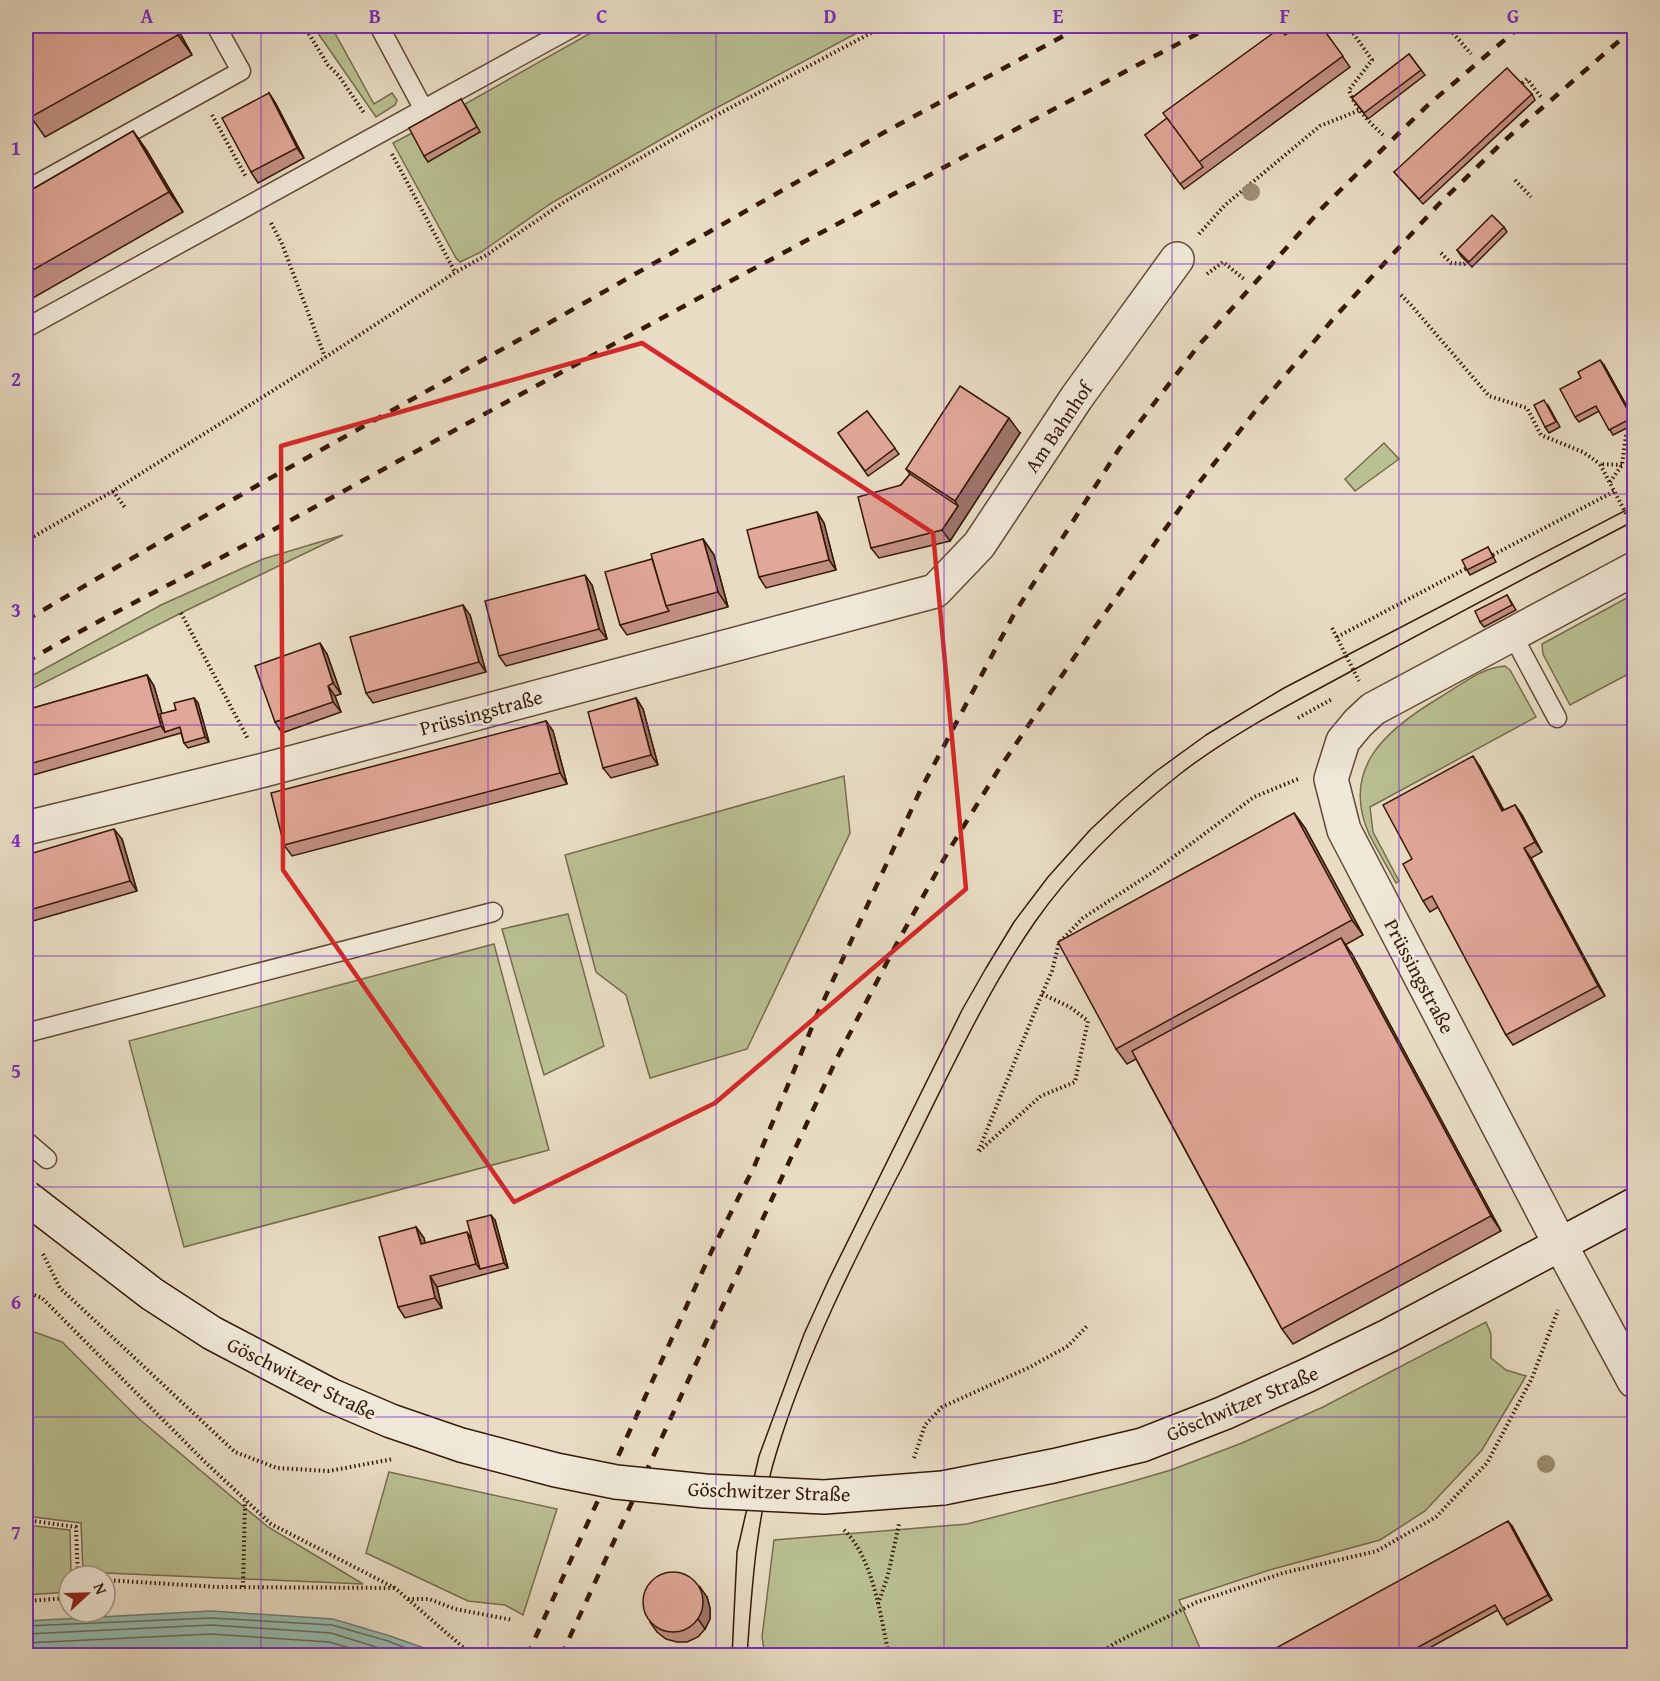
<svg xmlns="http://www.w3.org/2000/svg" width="1660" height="1681" font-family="'Gentium Book Plus',serif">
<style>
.green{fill:#b9c092;stroke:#786c4d;stroke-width:1.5}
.water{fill:#97bcb1;stroke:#717b6d;stroke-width:1.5}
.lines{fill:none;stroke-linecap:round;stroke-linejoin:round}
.shore{stroke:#676a5c;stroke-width:1.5}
.service-casing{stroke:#634a37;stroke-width:21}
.minor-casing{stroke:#634a37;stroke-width:36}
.secondary-casing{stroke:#371908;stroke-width:36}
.path{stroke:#371908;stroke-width:4;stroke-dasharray:1.5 3;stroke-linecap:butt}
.service{stroke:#f0e9d9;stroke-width:18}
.minor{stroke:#f0e9d9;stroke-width:33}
.secondary{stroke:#f0e9d9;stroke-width:33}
.tram{stroke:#371908;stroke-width:1.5}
.rail{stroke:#371908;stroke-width:4.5;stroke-dasharray:10 10;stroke-linecap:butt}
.secondary-bridge-casing{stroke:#371908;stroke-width:36;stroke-linecap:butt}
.secondary-bridge{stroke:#f0e9d9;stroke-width:33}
.tree{fill:#9c8d73}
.wall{fill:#c29083;stroke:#371908;stroke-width:1.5}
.shaded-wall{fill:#9e756a;stroke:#371908;stroke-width:1.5}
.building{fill:#e1a798;stroke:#371908;stroke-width:1.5}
.marked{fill:none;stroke:#d62828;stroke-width:4.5;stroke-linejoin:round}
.grid{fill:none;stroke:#7b2cbf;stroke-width:1.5;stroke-opacity:0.55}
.labels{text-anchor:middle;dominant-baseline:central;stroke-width:5;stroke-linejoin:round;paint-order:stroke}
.street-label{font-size:20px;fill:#371908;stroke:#f0e9d9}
.neatline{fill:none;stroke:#7b2cbf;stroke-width:2}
.grid-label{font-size:20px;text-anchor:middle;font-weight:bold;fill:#7b2cbf}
</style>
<rect width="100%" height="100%" fill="#e8ddc4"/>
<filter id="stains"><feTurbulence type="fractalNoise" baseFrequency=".00333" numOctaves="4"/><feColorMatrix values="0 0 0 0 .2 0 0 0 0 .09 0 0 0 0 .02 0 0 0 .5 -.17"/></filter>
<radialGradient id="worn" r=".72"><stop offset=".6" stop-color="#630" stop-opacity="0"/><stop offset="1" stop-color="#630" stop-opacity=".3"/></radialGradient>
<g class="green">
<path d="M313,26H331L374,104L392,93L397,100L395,105L376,117Z"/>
<path d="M603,26H870L705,114L601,174L550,204L481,252L460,262L456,258L393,143L412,133L428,161L480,132L465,104Z"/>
<path d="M1384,443L1399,459L1355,491L1345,479Z"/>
<path d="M343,535L181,613L26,692V679L161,605L263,559Z"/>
<path d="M1634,594V671L1570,705L1543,654L1542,644Z"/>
<path d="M1505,666L1510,670L1536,717L1370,807L1373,832L1399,881L1396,883C1387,866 1377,850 1369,834C1340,768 1387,729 1439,698C1458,687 1482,667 1505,666Z"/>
<path d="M844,776L850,833L747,1049L650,1078L626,995L596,972L565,855Z"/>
<path d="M568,914L604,1046L544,1075L502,929Z"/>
<path d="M494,944L549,1150L184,1247L129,1041Z"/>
<path d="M1486,1322L1491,1334V1358L1506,1370L1526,1376L1482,1450L1425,1511L1380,1540L1273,1569L1179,1600L1203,1655H765L762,1637L774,1540L967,1524L1123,1484L1171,1470L1242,1443L1323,1407Z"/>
<path d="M26,1329L62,1342L138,1418L268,1527L363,1584L83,1572L81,1523L26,1516Z"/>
<path d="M389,1472L557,1509L523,1615L505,1605L468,1601L366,1553Z"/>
<path d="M26,1525L70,1530L71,1576H69V1592L26,1595Z"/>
</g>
<path class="water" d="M211,1611L333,1619L390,1636L444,1655H26V1621Z"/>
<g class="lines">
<g class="shore">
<path d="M26,1626L211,1618L332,1625L388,1641L426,1656"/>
<path d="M26,1634L211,1625L331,1633L405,1656"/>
<path d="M26,1643L211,1634L329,1642L378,1656"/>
</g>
<g class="service-casing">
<g id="service">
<path d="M379,26L423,108"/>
<path d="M26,190L241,71L216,26"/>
<path d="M26,328L575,26"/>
<path d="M1512,634L1557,718"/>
<path d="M26,1033L493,912"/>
<path d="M26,1141L47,1159"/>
</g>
</g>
<g class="minor-casing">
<g id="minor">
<path d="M1634,569L1373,709L1358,723L1343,741L1331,779L1344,830L1560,1244L1634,1381"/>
<path d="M26,828L264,770L935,591L979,545L1077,397L1177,259"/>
</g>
</g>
<g class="secondary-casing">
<path id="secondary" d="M943,1488L1053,1466L1142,1445L1224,1413L1308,1375L1388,1336L1634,1205"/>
</g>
<g class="path">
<path d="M304,26L328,65L339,76L364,113"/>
<path d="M1348,26L1372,60L1349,90C1355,108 1369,122 1383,135"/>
<path d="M1447,26L1471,54"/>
<path d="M1404,27L1406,26"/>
<path d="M1519,86L1527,79L1541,97"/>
<path d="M212,115L246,177"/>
<path d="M392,154L455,272"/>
<path d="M1515,180L1531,197"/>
<path d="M271,223L282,244L325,357"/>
<path d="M1199,234L1225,205L1320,126L1365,108"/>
<path d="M1441,253L1451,263L1464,264L1470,258"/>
<path d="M1207,274L1223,262L1244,279"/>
<path d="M1401,295L1411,305L1489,396L1527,408L1541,435L1583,452L1600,464"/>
<path d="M1622,465L1600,464L1634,529"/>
<path d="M1610,482L1622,465L1626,435"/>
<path d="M113,491L126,509"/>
<path d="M26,541L113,491L312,366L456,272L488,254L564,202L696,126L884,26"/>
<path d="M1489,557L1615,491"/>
<path d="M181,613L248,739"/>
<path d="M1332,628L1359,681"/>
<path d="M1337,637L1469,567"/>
<path d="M1298,718L1332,699"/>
<path d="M1042,994L1070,1007L1088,1021L1075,1082L1041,1096L978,1152L1042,994L1052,971L1059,943L1083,918L1153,872L1254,797L1298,779"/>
<path d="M43,1254L60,1288L235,1452L277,1468L329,1471L393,1459"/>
<path d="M26,1292L42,1298L204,1461L271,1524L395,1588L473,1656"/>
<path d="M914,1458L925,1425L942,1407L1030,1367L1068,1346L1087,1326"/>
<path d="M26,1520L76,1527L78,1576"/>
<path d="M844,1530C873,1557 881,1618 889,1656"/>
<path d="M105,1580L218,1587L395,1588"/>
<path d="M243,1587L245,1501"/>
<path d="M408,1599H429L455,1609L513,1620"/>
<path d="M26,1601L69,1598"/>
<path d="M878,1604L888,1575L899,1524"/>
<path d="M1097,1656L1115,1643L1197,1602L1283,1573L1377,1551L1436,1517L1487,1463L1532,1378L1558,1310"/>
</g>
<use href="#service" class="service"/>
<use href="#minor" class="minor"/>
<use href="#secondary" class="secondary"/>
<g class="tram">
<path d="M732,1656L737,1552L759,1456L804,1334L829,1279L962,1010L986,968L1014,922L1048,877L1090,830L1122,800L1155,772L1206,735L1284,688L1634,506"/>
<path d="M747,1656C752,1586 756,1518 777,1451C806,1355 857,1254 904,1164C945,1083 983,997 1035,922C1074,866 1127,816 1180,774C1234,732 1297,701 1357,668C1449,618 1542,569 1634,521"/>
</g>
<g class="rail">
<path d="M26,620L258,485L542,327L883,133L1082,26"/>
<path d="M26,662C109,613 197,572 282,525C590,355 901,189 1212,26"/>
<path d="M527,1656L714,1246L754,1167L817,1015L920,791L1014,614L1119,449L1199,345L1324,206L1428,105L1521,26"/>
<path d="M561,1656L837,1058L896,945L949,850L997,772L1090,634L1191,493L1260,405L1334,318L1438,205L1504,141L1634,28"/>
</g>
<g class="secondary-bridge-casing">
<path id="secondary-bridge" d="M26,1197L152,1294L212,1333L330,1395L391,1421L461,1445L556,1470L616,1482L705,1491L824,1497L943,1488"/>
</g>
<use href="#secondary-bridge" class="secondary-bridge"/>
</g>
<g class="tree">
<circle cx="1251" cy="192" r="9"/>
<circle cx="1546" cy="1464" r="9"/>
</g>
<g class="wall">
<path d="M26,26H176L192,55L45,137L31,117Z"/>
<path d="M1321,26L1350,67L1184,189L1145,135L1285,35Z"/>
<path d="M1409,54L1425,75L1368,119L1352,98Z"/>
<path d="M269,93L276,104L304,158L258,183L251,172Z"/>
<path d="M1532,94L1535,100L1423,204L1394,172Z"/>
<path d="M461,99L480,132L428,162L424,156Z"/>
<path d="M133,131L147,151L183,212L26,302V193Z"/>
<path d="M1504,227L1507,232L1472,267L1461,256L1457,250Z"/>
<path d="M1604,365L1635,421V424L1613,435L1599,411L1579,422L1575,417Z"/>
<path d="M1548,405L1560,427L1549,433L1545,427Z"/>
<path d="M867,411L899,454L868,476L838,433Z"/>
<path d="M1020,433L950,541L879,558L871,548L901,485L910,474L906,469Z"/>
<path d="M817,512L824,523L836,570L766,588L759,577Z"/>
<path d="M703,539L714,555L728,607L627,635L620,625Z"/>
<path d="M1488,547L1496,562L1470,575L1467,570Z"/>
<path d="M592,585L607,639L506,666L499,656Z"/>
<path d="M1507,595L1516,610L1484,627L1480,622Z"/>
<path d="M470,615L486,672L373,703L366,693Z"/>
<path d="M327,654L341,694L335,696L341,712L282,733L275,722Z"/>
<path d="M147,675L154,686L162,714L176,710L194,698L198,703L209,742L188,748L184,743L181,733L26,777V710Z"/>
<path d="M636,698L643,709L658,765L611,778L603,768Z"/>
<path d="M546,721L553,731L567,784L292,856L284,845Z"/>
<path d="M1480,767L1504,810L1515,805L1522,815L1542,852L1531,858L1605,996L1513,1045L1506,1035L1438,907L1430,912L1423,901L1412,859Z"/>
<path d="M1294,813L1305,828L1363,935L1345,945L1352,954L1501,1231L1293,1344L1282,1329L1136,1059L1127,1064L1116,1049Z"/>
<path d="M122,839L137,891L26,923V855Z"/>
<path d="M495,1220L508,1268L437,1287L442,1308L405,1318L398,1307L416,1227L424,1238L425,1243L471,1237Z"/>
<path d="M1512,1526L1552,1600L1507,1625L1498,1610L1415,1656H1280Z"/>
<path d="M707,1597L710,1608V1619L705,1629L698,1637L687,1642H677L666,1639L657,1632L650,1622Z"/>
</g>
<g class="shaded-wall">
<path d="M173,26H176L192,55L178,35Z"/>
<path d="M269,93L276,104L304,158L297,148Z"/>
<path d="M133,131L147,151L183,212L169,192Z"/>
<path d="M1600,360L1604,365L1635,421L1632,418Z"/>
<path d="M1009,418L1020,433L950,541L942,530L958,506L955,501Z"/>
<path d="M817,512L824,523L836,570L829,560Z"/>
<path d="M703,539L714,555L728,607L718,592Z"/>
<path d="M585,575L592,585L607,639L599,629Z"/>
<path d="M463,605L470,615L486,672L479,662Z"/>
<path d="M320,643L327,654L341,694L333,683Z"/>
<path d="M147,675L154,686L167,731L165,732L161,726Z"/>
<path d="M328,686L335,696L341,712L333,702Z"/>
<path d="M194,698L198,703L209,742L205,737Z"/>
<path d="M636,698L643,709L658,765L651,755Z"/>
<path d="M546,721L553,731L567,784L560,773Z"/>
<path d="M1473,756L1480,767L1509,821L1502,811Z"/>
<path d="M1515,805L1522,815L1542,852L1535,842Z"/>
<path d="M1294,813L1305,828L1363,935L1352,920Z"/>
<path d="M114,829L122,839L137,891L130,881Z"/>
<path d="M1524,848L1531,858L1605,996L1598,986Z"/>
<path d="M1341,938L1352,954L1501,1231L1491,1216Z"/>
<path d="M491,1215L495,1220L508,1268L504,1263Z"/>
<path d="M416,1227L424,1238L428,1254L421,1244Z"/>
<path d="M467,1232L474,1242L480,1269L476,1264Z"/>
<path d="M430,1276L437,1287L442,1308L435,1298Z"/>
<path d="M1508,1521L1512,1526L1552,1600L1548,1595Z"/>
<path d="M700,1587L707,1597L710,1608V1619L705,1629L698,1619Z"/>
</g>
<g class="building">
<path d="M26,26H173L178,35L31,117L26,107Z"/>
<path d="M1298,26H1321L1343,56L1199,162L1163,113L1280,28L1285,35Z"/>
<path d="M1409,54L1421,70L1364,113L1352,98Z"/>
<path d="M1507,68L1532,94L1419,199L1394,172Z"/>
<path d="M269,93L297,148L251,172L222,118Z"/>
<path d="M461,99L477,127L424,156L409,128Z"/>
<path d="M1167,118L1203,167L1180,184L1145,135Z"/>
<path d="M133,131L169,192L26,274V193Z"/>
<path d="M1492,215L1504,227L1469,262L1457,250Z"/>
<path d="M1600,360L1632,418L1609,430L1596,406L1575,417L1560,389L1581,378L1578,372Z"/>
<path d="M960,386L1009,418L955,501L906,469Z"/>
<path d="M1544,400L1556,422L1545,427L1534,405Z"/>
<path d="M867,411L895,448L865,471L838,433Z"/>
<path d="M910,474L958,506L942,530L871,548L858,497L901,485Z"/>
<path d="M817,512L829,560L759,577L747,530Z"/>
<path d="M703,539L718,592L666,606L651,554Z"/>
<path d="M1488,547L1493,557L1467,570L1462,560Z"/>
<path d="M652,559L666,606L669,611L620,625L605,572Z"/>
<path d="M585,575L599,629L499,656L485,601Z"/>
<path d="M1507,595L1512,605L1480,622L1475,611Z"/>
<path d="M463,605L479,662L366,693L350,637Z"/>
<path d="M320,643L333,683L328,686L333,702L275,722L255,666Z"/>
<path d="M147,675L161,726L26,765V710Z"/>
<path d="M194,698L205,737L184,743L180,727L165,732L160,714L176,710L174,703Z"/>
<path d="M636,698L651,755L603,768L588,712Z"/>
<path d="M546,721L560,773L284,845L271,793Z"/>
<path d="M1473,756L1502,811L1515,805L1535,842L1524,848L1598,986L1506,1035L1432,896L1423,901L1403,864L1412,859L1383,805Z"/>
<path d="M1294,813L1352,920L1116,1049L1058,942Z"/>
<path d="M114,829L130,881L26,911V855Z"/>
<path d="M1341,938L1491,1216L1282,1329L1132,1051Z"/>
<path d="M491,1215L504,1263L480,1269L467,1221Z"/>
<path d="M416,1227L421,1244L467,1232L476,1264L430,1276L435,1298L398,1307L379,1237Z"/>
<path d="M1508,1521L1548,1595L1503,1619L1495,1605L1404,1655V1656H1280L1276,1648Z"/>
<circle cx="673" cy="1602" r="30"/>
</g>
<path class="marked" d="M642,343L933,533L966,889L715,1103L514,1202L283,870L281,446Z"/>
<path class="grid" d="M261,26V1656M488,26V1656M716,26V1656M944,26V1656M1172,26V1656M1399,26V1656M26,264H1634M26,494H1634M26,725H1634M26,956H1634M26,1187H1634M26,1417H1634"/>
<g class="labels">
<g class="street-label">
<text transform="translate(1058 427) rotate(-56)">Am Bahnhof</text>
<text transform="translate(481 712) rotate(-15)">Prüssingstraße</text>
<text transform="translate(1420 976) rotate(62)">Prüssingstraße</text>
<text transform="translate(302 1378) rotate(26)">Göschwitzer Straße</text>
<text transform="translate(1242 1403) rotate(-23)">Göschwitzer Straße</text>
<text transform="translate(769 1491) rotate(2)">Göschwitzer Straße</text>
</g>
</g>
<rect width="1660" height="1681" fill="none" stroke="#e8ddc4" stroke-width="66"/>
<g transform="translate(87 1594) rotate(68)"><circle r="28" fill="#f0e9d9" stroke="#a69685" stroke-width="1.5"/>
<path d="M0-4.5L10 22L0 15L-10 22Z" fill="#8f2418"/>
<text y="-9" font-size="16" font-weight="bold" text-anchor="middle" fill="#371908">N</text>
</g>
<rect x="33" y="33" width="1594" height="1615" class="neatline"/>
<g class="grid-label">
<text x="147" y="23">A</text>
<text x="375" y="23">B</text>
<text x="602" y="23">C</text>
<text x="830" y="23">D</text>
<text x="1058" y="23">E</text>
<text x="1285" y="23">F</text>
<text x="1513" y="23">G</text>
<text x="16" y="155">1</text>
<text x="16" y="386">2</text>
<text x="16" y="617">3</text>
<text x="16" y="847">4</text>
<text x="16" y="1078">5</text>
<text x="16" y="1309">6</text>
<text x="16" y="1539">7</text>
</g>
<rect width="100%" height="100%" filter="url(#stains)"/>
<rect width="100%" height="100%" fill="url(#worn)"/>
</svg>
